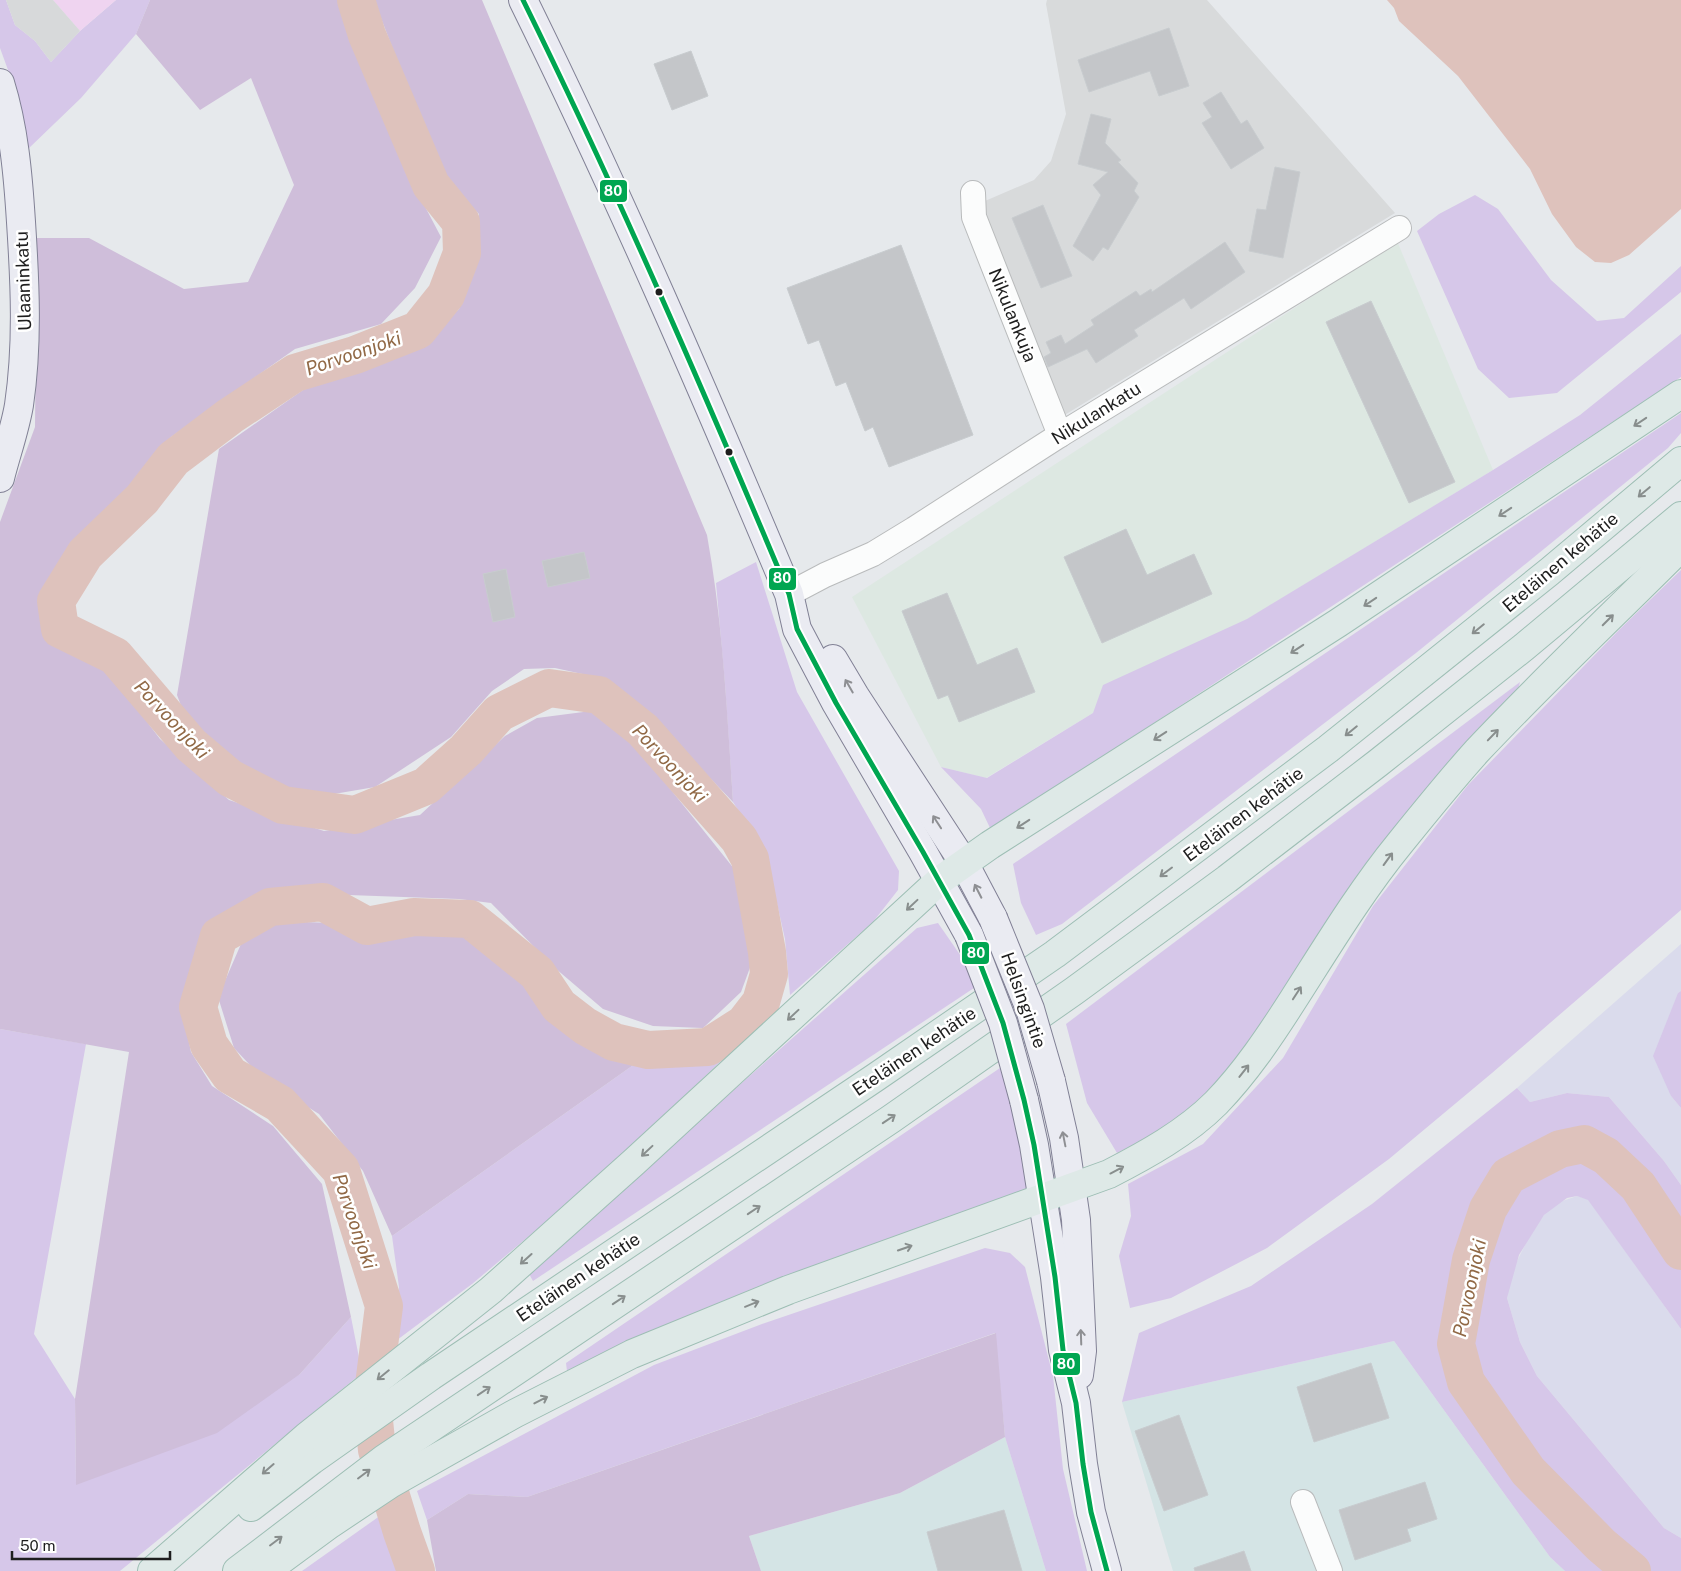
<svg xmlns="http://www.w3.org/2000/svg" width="1681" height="1571" font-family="'Public Sans',sans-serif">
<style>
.residential{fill:#d8dadb}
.commercial{fill:#d4e4e5}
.industrial{fill:#dde8e2}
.farmland{fill:#dadbec}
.grass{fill:#d6c7e9}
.forest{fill:#cfbeda}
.park{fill:#efd4f0}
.parking{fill:#d7d9da}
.water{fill:#dec2bc}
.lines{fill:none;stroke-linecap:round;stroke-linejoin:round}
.river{stroke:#dec2bc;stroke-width:38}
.building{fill:#c4c6c9;stroke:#c8cccf}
.street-casing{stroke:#b9bbbc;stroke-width:26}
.secondary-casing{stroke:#818095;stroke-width:30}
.highway-casing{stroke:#9dbeb4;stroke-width:30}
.street{stroke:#fbfcfc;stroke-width:24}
.secondary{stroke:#eaebf2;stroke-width:28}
.highway{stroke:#dee9e7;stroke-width:28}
.secondary-bridge-casing{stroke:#818095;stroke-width:30;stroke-linecap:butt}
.secondary-bridge{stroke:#eaebf2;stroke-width:28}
.bus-1-casing{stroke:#fff;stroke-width:9}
.bus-1{stroke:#00a651;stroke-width:5}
.oneway{stroke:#888e8d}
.oneway2{stroke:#8e8f93}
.bus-dot{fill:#1e1e1e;stroke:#fff;stroke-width:2}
.labels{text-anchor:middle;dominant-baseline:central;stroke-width:5;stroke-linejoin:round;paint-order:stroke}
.street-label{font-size:18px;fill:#1e1e1e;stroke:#fff}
.water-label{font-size:19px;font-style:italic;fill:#916946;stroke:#fff}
.line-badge{stroke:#fff;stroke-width:2}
.badge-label{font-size:14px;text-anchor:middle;font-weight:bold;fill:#fff}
</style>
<rect width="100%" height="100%" fill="#e6e9ec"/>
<path class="residential" d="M1047,0H1207L1395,213L1063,416L986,218L985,201L1034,180L1051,161L1058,139L1066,114L1046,4Z"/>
<g class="commercial">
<path d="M1394,1341L1550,1557L1565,1571H1173L1122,1402Z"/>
<path d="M1005,1437L1046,1571H761L749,1536L900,1493Z"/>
</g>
<path class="industrial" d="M1397,241L1493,470L986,778L941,767L852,597Z"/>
<g class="farmland">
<path d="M1681,944V991L1678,993L1671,1096L1681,1108V1185L1664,1161L1609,1097L1567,1093L1530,1102L1517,1088Z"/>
<path d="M1577,1196L1588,1199L1681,1329V1538L1664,1528L1537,1376L1520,1342L1507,1298L1510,1275L1533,1229L1544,1215L1554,1204Z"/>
</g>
<g class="grass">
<path d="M0,0H6L15,25L35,41L51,62L80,31L116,0H150L136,34L81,98L28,149L19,100L0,48Z"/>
<path d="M1475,195L1498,209L1551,280L1597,321L1624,318L1681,266V292L1557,393L1509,398L1478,369L1417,231L1439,214Z"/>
<path d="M1681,334V377L991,830L981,809L941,767L987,778L1093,713L1103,685L1247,619L1493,470L1580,415Z"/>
<path d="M1681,413V433L1668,448L1416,653L1062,924L1036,935L1021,903L1013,864Z"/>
<path d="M756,562L797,692L899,871L898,890L873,922L790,995L785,939L766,855L733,802L725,684L716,583Z"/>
<path d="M1681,570V910L1492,1073L1389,1159L1267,1248L1171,1298L1130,1308L1119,1256L1131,1216L1128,1184L1203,1144L1283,1058L1373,906L1468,785L1620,629Z"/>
<path d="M1520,682L1518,690L1261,1028L1205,1099L1162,1131L1117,1153L1087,1103L1066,1024Z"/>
<path d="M938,923L965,962L977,986L533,1281L528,1272L917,928Z"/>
<path d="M1681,991V1108L1671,1096L1653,1056L1678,993Z"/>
<path d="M0,1029L86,1044L34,1334L75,1399L76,1484L300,1374L351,1317L362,1373L120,1571H0Z"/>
<path d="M737,1046L591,1184L472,1284L393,1343L399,1287L392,1236L639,1061L700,1065Z"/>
<path d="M1000,1068L1018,1126L1029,1191L699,1312L567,1371L566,1363Z"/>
<path d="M1517,1088L1530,1102L1567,1093L1609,1097L1664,1161L1681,1185V1329L1588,1200L1577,1196L1567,1198L1544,1215L1519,1255L1507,1298L1520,1342L1537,1376L1664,1528L1681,1538V1571H1565L1550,1557L1394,1341L1122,1402L1139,1333L1251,1286L1372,1204Z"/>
<path d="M985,1248L1010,1253L1025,1267L1053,1376L1063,1469L1087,1571H1046L1005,1437L995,1333L527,1497L468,1494L427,1520L417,1491L654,1365L762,1324Z"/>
<path d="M384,1513L400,1571H302Z"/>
</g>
<g class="forest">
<path d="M150,0H338L351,43L421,199L441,237L415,288L381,324L295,349L171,437L136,479L74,542L40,603L53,644L110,673L160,739L229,800L324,831L420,815L505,736L537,718L591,711L628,736L747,885L755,954L741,992L703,1028L653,1026L603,1009L555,968L491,903L459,899L266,892L205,928L182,1008L191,1052L212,1086L273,1126L322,1184L351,1317L300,1374L217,1433L76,1485L75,1399L129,1052L0,1029V522L35,427L37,238H89L184,289L248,282L294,185L251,78L200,110L136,34Z"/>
<path d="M374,0H482L707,535C723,623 727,712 733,802L665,731L605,679L555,668L524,669L492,691L451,737L375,787L322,796L261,780L188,724L177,695L219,449L303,390L426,343L459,309L479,255V214L443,179Z"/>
<path d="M277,921L332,923L368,943L453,930L479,942L575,1036L639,1061L392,1236L363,1171L319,1114L263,1079L234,1048L218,997L241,944Z"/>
<path d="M996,1333L1005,1437L900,1493L749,1536L761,1571H436L427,1520L468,1494L527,1497Z"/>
</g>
<path class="park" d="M53,0H116L80,31Z"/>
<path class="parking" d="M6,0H53L80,31L51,62L35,41L15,25Z"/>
<path class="water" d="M1387,0H1681V209L1629,255L1611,263L1595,262L1576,247L1552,214L1530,169L1458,76L1399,21L1394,8Z"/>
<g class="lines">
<g class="river">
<path d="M356,0L367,35L431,185L461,222L462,253L446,295L418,330L355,355L295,373L230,416L173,459L142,499L85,554L56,601L60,629L115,656L191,745L230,778L283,805L355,815L426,786L466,750L499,713L549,688L599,695L643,730L739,839L750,859L767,952L769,974L761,1002L744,1024L708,1047L648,1050L614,1042L585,1026L559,1006L537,973L470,919L414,917L367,926L323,902L270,907L219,936L198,1007L209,1045L230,1075L280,1104L341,1170L384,1306L372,1401L377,1450L402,1532L416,1571"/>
<path d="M1632,1571L1601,1545L1528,1471L1466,1382L1456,1344L1471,1260L1488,1209L1508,1176L1560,1149L1584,1144L1606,1156L1638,1186L1681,1251"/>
</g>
</g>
<g class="building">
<path d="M1169,28L1189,86L1159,96L1150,71L1089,92L1078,60Z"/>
<path d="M691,51L708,96L672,110L654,64Z"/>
<path d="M1221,92L1241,124L1247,120L1264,148L1231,169L1202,123L1212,117L1203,103Z"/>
<path d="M1091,114L1111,119L1105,143L1121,160L1118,162L1138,183L1134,191L1139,197L1108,250L1103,247L1093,261L1073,246L1101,195L1093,185L1108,172L1078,164Z"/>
<path d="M1275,167L1300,172L1283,258L1249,251L1257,209L1266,210Z"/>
<path d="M1043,205L1072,276L1041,288L1012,218Z"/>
<path d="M1225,242L1245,272L1191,309L1184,298L1134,330L1138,336L1096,363L1087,349L1048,367L1044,357L1051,353L1046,342L1061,335L1065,344L1094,325L1091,320L1136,291L1140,296L1151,289L1152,292Z"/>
<path d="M901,245L973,435L889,467L873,427L865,431L846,382L836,386L819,340L808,344L787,288Z"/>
<path d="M1371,301L1455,482L1409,503L1326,322Z"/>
<path d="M1126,529L1147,575L1194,554L1212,594L1102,643L1064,557Z"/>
<path d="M584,552L590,578L548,587L542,561Z"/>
<path d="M506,569L515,617L493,622L483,574Z"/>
<path d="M947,593L977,665L1017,648L1035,692L959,722L948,695L938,699L902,611Z"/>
<path d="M1371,1363L1389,1418L1314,1442L1297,1387Z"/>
<path d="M1179,1415L1208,1495L1164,1511L1135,1431Z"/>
<path d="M1425,1482L1437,1519L1407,1529L1411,1541L1355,1560L1339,1510Z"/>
<path d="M1004,1510L1022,1571H938L927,1532Z"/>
<path d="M1244,1551L1251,1571H1195L1194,1568Z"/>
</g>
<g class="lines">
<g class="street-casing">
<g id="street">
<path d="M973,193L974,217L1060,435"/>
<path d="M789,594L825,575L873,554L914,529L1060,435L1399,228"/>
<path d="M1303,1502L1330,1571"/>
</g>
</g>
<g class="secondary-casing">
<g id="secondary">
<path d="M523,0C619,195 705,394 789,594L797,629L836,703L923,852L969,935"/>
<path d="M0,83C14,128 18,175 21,222C25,283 28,344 19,405C15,429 6,454 0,478"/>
<path d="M833,659L855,696L964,863L993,918"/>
<path d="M1051,1081L1064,1138L1076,1220L1082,1351L1079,1375"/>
<path d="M1024,1100L1034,1145L1055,1277L1063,1350L1076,1403L1083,1464L1091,1512L1107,1571"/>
</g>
</g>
<g class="highway-casing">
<g id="highway">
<path d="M251,1507L312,1460L431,1376L876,1077L1055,954L1328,749L1549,572L1681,461"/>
<path d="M152,1571L306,1437L491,1290L634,1162L939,881L990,845L1338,623L1681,394"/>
<path d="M237,1571L384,1459L891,1119L1074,991L1227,879L1378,763L1524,647L1681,516"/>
<path d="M266,1571L330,1524L390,1484L514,1414L632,1354L788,1290L1109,1174C1146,1155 1186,1133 1216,1103C1246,1072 1270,1036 1293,1000C1327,947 1360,892 1400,843C1425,812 1450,781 1477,751C1543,681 1613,615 1681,547"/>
</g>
</g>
<use href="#street" class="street"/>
<use href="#secondary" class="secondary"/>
<use href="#highway" class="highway"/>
<g class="secondary-bridge-casing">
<g id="secondary-bridge">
<path d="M993,918L1030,1009L1051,1081"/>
<path d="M969,935L1003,1023L1024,1100"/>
</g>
</g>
<use href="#secondary-bridge" class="secondary-bridge"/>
<g class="bus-1-casing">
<path id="bus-1" d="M523,0C619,195 705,394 789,594L797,629L836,703L923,852L969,935L1003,1023L1024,1100L1034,1145L1055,1277L1063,1350L1076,1403L1083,1464L1091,1512L1107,1571"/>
</g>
<use href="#bus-1" class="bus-1"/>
</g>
<defs><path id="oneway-shaft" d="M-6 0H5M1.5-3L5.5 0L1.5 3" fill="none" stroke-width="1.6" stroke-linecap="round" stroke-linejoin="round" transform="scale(1.25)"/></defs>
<g class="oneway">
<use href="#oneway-shaft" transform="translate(1640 422) rotate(146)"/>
<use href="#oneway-shaft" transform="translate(1644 492) rotate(140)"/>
<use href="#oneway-shaft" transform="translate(1505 512) rotate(146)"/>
<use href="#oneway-shaft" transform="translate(1370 602) rotate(146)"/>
<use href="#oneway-shaft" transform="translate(1608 620) rotate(-45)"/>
<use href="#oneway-shaft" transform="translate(1478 629) rotate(141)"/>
<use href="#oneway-shaft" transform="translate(1297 649) rotate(147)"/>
<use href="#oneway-shaft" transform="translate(1351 731) rotate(141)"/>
<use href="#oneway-shaft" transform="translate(1493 735) rotate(-46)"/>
<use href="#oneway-shaft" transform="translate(1160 736) rotate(147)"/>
<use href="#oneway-shaft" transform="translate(1023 824) rotate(147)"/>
<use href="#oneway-shaft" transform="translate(1388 859) rotate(-54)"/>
<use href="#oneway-shaft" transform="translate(1166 872) rotate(143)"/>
<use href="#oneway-shaft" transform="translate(912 905) rotate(137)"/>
<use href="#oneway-shaft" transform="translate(1297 993) rotate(-57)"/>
<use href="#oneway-shaft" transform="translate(793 1015) rotate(137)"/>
<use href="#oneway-shaft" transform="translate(1244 1071) rotate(-52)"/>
<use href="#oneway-shaft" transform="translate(889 1119) rotate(-34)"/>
<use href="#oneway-shaft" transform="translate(647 1151) rotate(137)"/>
<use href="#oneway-shaft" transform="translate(1117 1170) rotate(-28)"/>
<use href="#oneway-shaft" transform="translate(754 1210) rotate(-34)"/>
<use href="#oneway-shaft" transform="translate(905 1248) rotate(-19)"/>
<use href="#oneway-shaft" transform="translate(526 1259) rotate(138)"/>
<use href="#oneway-shaft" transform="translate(619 1300) rotate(-34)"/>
<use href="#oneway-shaft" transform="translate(752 1304) rotate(-22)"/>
<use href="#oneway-shaft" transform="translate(383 1375) rotate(141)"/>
<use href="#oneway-shaft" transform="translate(484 1391) rotate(-34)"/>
<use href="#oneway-shaft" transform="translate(541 1400) rotate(-27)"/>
<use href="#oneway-shaft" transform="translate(268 1469) rotate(139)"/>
<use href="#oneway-shaft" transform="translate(364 1474) rotate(-37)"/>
<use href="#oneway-shaft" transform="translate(276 1541) rotate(-37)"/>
</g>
<g class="oneway2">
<use href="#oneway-shaft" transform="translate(849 686) rotate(-120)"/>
<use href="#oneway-shaft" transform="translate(937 822) rotate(-123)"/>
<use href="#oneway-shaft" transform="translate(978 891) rotate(-117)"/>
<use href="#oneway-shaft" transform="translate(1064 1139) rotate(-101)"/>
<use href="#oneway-shaft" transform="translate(1081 1337) rotate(-92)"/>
</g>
<g class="bus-dot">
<circle cx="659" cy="292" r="4.5"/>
<circle cx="729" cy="452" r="4.5"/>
</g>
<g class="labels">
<g class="street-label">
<text transform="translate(23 281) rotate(-92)">Ulaaninkatu</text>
<text transform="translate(1013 315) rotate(68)">Nikulankuja</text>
<text transform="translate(1096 413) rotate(-32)">Nikulankatu</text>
<text transform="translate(1560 562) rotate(-40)">Eteläinen kehätie</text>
<text transform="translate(1243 814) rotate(-37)">Eteläinen kehätie</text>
<text transform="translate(1024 1000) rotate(70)">Helsingintie</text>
<text transform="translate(914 1051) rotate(-34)">Eteläinen kehätie</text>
<text transform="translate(578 1277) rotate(-34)">Eteläinen kehätie</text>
</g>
<g class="water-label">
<text transform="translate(353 353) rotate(-19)">Porvoonjoki</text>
<text transform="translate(172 719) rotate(47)">Porvoonjoki</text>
<text transform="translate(670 763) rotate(47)">Porvoonjoki</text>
<text transform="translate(355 1221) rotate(71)">Porvoonjoki</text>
<text transform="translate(1469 1288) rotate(-78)">Porvoonjoki</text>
</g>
</g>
<g class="line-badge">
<rect x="599" y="179" width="29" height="24" rx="5" fill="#00a651"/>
<rect x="768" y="567" width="29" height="24" rx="5" fill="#00a651"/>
<rect x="961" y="941" width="29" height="24" rx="5" fill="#00a651"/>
<rect x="1052" y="1352" width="29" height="24" rx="5" fill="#00a651"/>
</g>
<g class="badge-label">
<text x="613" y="196">80</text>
<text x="782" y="583">80</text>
<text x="976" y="958">80</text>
<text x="1066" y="1369">80</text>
</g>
<path d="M12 1551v8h158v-8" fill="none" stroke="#1e1e1e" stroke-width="2.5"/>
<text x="20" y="1551" font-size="15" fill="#1e1e1e" stroke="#ffffff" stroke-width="4" paint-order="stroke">50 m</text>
</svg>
